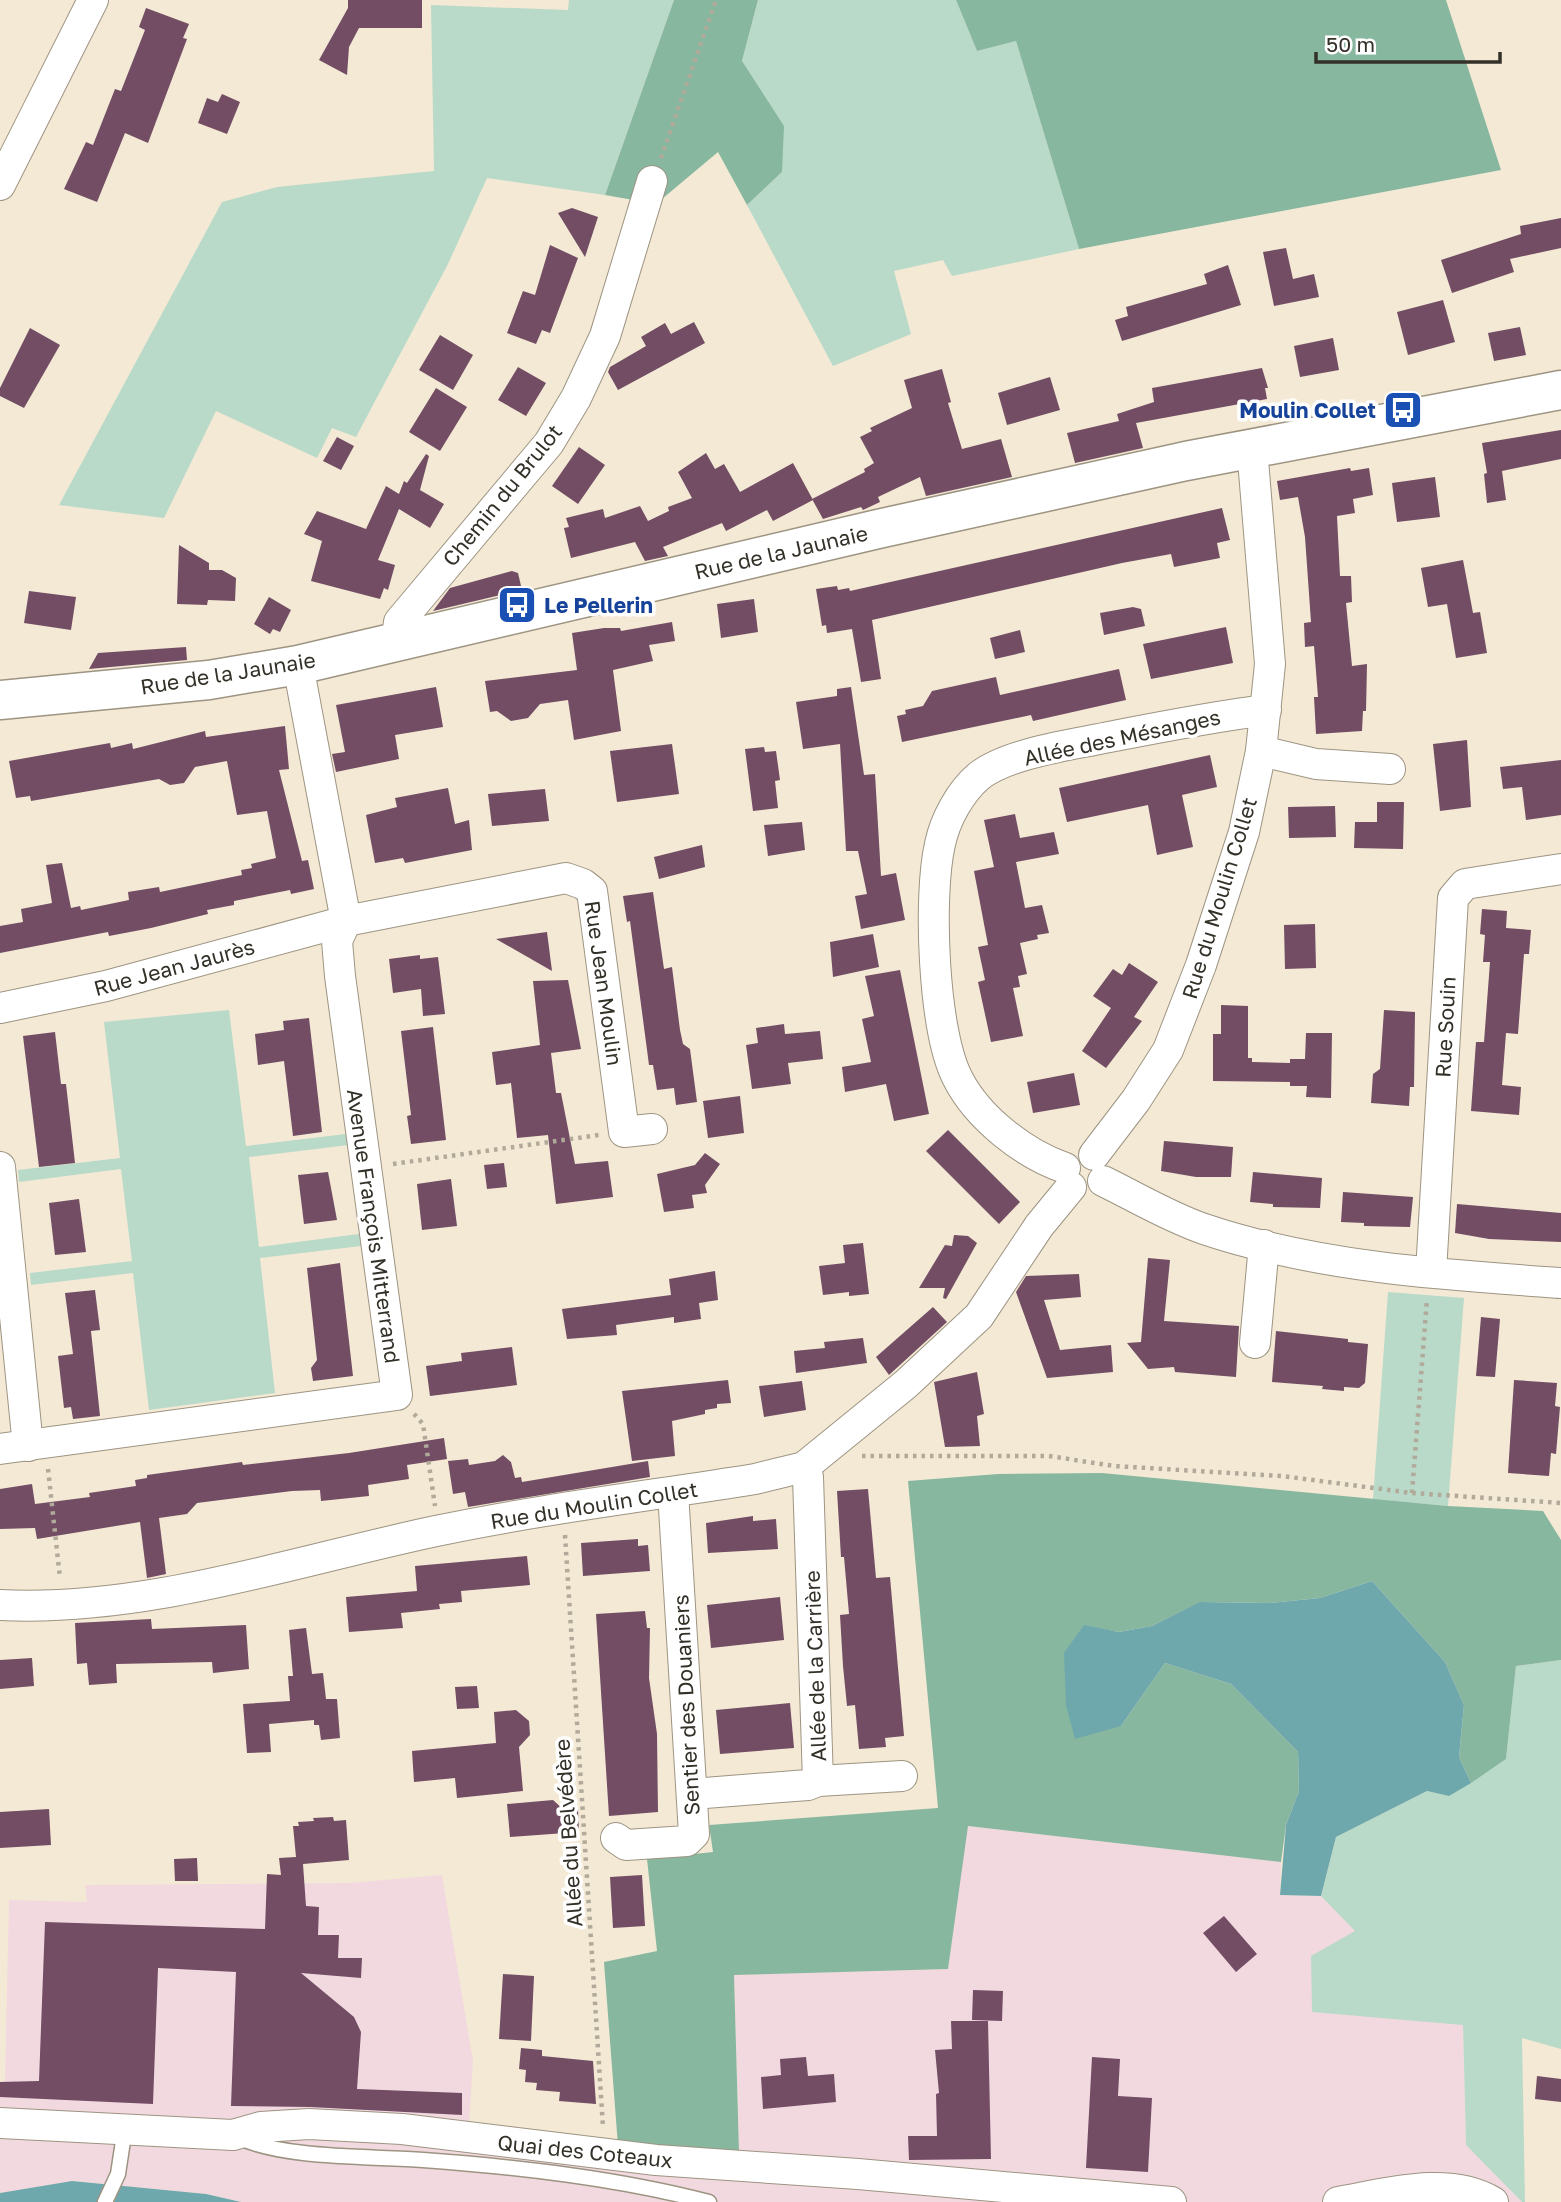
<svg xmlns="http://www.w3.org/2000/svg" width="1561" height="2202" font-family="'Golos Text',sans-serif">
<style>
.industrial{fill:#f2d9e0}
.green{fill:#b9dac9}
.forest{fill:#88b7a0}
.water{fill:#6ea8ac}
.building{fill:#724d64}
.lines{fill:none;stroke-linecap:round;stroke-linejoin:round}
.service-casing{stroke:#9d9482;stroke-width:17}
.minor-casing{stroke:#9d9482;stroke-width:32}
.secondary-casing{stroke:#9d9482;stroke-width:41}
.path{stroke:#b1aa9a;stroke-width:4.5;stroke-dasharray:3.5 5;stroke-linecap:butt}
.service{stroke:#fff;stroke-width:14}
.minor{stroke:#fff;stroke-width:30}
.secondary{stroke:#fff;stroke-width:38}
.labels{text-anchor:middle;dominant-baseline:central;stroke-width:7;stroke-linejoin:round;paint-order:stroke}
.transit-label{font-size:21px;font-weight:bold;fill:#164399;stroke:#fff;text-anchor:end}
.street-label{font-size:21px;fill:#333028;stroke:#fff}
</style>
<rect width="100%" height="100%" fill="#f3e9d5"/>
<path class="industrial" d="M967,1826L1281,1862L1280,1895L1321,1896L1356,1931L1463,2025L1466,2145L1522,2202H241L206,2194L72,2181L0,2193V2082L5,2081L9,1900L87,1902L85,1885L349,1883L442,1875L473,2061L469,2125L618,2146L739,2152L734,1975L948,1969Z"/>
<g class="green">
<path d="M569,0H674L605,195L487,178L448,264L356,437L332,428L317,458L216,411L164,518L59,505L222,202L277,187L434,171L431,5L568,10Z"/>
<path d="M758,0H956L977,51L1016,41L1079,249L952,276L943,260L894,271L911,334L833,366L747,205L782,172L742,61Z"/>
<path d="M229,1010L246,1146L346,1134L349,1145L249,1157L259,1247L359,1234L361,1246L260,1258L275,1393L149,1410L133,1273L31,1285L30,1273L132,1261L121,1169L19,1182L18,1170L120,1158L104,1022Z"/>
<path d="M1388,1292L1464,1298L1448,1506L1373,1499Z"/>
<path d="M1561,1660V2049L1522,2038L1525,2202H1522L1466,2145L1463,2025L1312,2012L1311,1956L1355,1931L1321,1896L1336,1837L1427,1791L1449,1796L1506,1759L1516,1666Z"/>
</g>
<g class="forest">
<path d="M674,0H758L742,61L784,126L782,172L747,205L718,152L656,204L605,195Z"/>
<path d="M956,0H1446L1501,170L1079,249L1016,41L977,51Z"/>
<path d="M1102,1473L1448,1506L1543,1511L1561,1540V1660L1516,1666L1506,1759L1471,1783L1459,1757L1464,1705L1445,1662L1372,1581L1320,1598L1269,1603L1201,1602L1152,1626L1119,1632L1084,1626L1121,1726L1165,1663L1231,1684L1298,1752L1299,1791L1286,1825L1281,1862L968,1826L948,1969L734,1975L739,2152L618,2146L604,1962L657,1951L647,1859L713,1852L709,1825L938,1808L908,1481L998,1474Z"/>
</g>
<g class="water">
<path d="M1372,1581L1445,1662L1464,1705L1459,1757L1471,1783L1449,1796L1427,1791L1336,1837L1321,1896L1280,1895L1286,1825L1299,1791L1298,1752L1231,1684L1165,1663L1121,1726L1075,1739L1066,1705L1064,1653L1084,1625L1119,1632L1152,1626L1200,1602L1269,1603L1320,1598Z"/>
<path d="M72,2181L206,2194L241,2202H0V2193Z"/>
</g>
<g class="building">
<path d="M348,0H422V28H359L349,47L347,75L319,60L348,8Z"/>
<path d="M146,8L189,24L183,38L187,39L148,143L125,133L97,202L64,189L86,142L93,145L115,89L121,91L145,30L139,27Z"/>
<path d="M222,94L240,102L227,134L198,123L207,98L218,102Z"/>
<path d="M572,208L598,217L585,257L558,213Z"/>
<path d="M1561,218V248L1510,259L1514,272L1452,293L1441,260L1521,234L1520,226Z"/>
<path d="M550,245L578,258L550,333L542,330L536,344L507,333L523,291L535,295Z"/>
<path d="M1286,248L1293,279L1314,274L1319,297L1274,306L1263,252Z"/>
<path d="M1228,265L1241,305L1122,341L1115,320L1128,316L1126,307L1207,284L1204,274Z"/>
<path d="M1443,300L1455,342L1408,355L1397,312Z"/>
<path d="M694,322L705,343L618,390L608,372L610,367L646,346L641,337L665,323L671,334Z"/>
<path d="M1520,327L1526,355L1494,361L1488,333Z"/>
<path d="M30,328L60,345L24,408L0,396V388Z"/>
<path d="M440,335L473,355L453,390L419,370Z"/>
<path d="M1333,338L1339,370L1300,377L1294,346Z"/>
<path d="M518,367L546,383L526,416L498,400Z"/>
<path d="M1262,368L1268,388H1265L1267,399L1136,423L1143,448L1075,463L1067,433L1119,421L1117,414L1154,402L1152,388Z"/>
<path d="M942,369L951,402L948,403L962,449L1001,439L1012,477L926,496L920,477L878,497L880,502L863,510L861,507L823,519L812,499L865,472L864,469L874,463L860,437L872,431L870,428L912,408L904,380Z"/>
<path d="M1050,377L1060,410L1007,425L998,393Z"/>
<path d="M436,388L467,407L440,451L409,432Z"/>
<path d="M1561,430V459L1502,471L1506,500L1487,503L1484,474L1487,473L1482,443Z"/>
<path d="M337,437L354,446L341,470L323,461Z"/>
<path d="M579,447L605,465L578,504L552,486Z"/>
<path d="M706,453L715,469L724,464L740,492L793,463L813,500L773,521L767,510L726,531L722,523L663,547L668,556L645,561L635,542L571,558L564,528L569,527L566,518L603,509L605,518L640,506L648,521L669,511L668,507L692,498L678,472Z"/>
<path d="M426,454L429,456L420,490L444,504L430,528L399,509L378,560L395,565L388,590L384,588L380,599L311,581L322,541L304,534L317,511L366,529L386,486L399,494L404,481L407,483Z"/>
<path d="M1350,468L1351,471L1369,468L1373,495L1353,499L1355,513L1337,516L1340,576H1351L1352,602L1346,603L1352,666L1367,664L1366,711H1363L1362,731L1316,734L1314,697H1318L1314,646L1305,647L1304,623L1311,622L1305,537L1298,497L1280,500L1277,481Z"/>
<path d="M1435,477L1440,517L1397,522L1392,483Z"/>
<path d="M1222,508L1230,540L1217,543L1220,558L1174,567L1171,554L1122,563L872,620L881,679L861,682L852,629L827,633L826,625L822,626L816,589L837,586L838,590L849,588L850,591Z"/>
<path d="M179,545L209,563V570H222L236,578L235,601L208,600L207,605L177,604Z"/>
<path d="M1463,560L1473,613L1480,612L1487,653L1456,658L1447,604L1428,607L1421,568Z"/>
<path d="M512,571L518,573L522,590L433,611L450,588Z"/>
<path d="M29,591L76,597L71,630L24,623Z"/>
<path d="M269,597L291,610L280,632L273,629L270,634L254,624Z"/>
<path d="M754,599L758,632L721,638L717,604Z"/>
<path d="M1133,607L1141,609L1145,626L1104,635L1100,613Z"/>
<path d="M672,622L675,641L649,645L653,661L613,670L621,731L574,740L568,700L540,704L528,718L511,721L497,711L490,712L485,681L577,670L572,633L604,628H620L621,631Z"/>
<path d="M1226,627L1233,663L1151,679L1143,644Z"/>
<path d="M1020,630L1025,652L995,659L990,638Z"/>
<path d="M186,647L187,660L89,669L98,653Z"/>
<path d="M1119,669L1126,700L1033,721L1031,715L902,742L897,716L906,714L905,710L923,706L932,691L996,677L1000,695Z"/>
<path d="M436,687L443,727L395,735L399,759L336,772L332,754L345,752L336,705Z"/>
<path d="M851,687L864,775L875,774L881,876L896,873L905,920L861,929L855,896L867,894L858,851H846L840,744L803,749L796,702L837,696V689Z"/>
<path d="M285,726L289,769L279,770L302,861L308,860L314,889L291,894L290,890L234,901V905L207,910L208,914L151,928L109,936L108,932L0,953V926L23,922L21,909L52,903L46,865L62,863L71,908L80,906L81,910L129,900L128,892L159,887L160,892L242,875L241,870L252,868L251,864L276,858L267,811L237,815L227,761L195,767L184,783L170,785L159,779L31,801L30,796L16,798L9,761L110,743L111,748L132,743L133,749L205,731L206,737Z"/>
<path d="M1467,740L1471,807L1440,811L1433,744Z"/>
<path d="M672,744L679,794L617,802L610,751Z"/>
<path d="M764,747L765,752L776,751L780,780L775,781L778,808L753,811L745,749Z"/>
<path d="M1210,755L1217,787L1182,795L1193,847L1157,855L1148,805L1067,822L1059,788Z"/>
<path d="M1561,760V815L1526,820L1522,787L1503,789L1500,767Z"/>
<path d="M448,788L455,824L469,820L472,850L405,863L403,858L375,863L366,815L397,807L395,798Z"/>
<path d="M545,789L549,821L492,826L488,794Z"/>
<path d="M1377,802H1404L1403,849L1354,848L1355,822H1377Z"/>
<path d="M1335,806L1336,837L1289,838L1288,807Z"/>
<path d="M1015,814L1020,838L1054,832L1059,854L1016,862L1025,908L1042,905L1049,933L1037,935L1038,939L1020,943L1027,974L1018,976L1020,987L1013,988L1023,1036L991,1042L978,982L985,980L978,947L988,945L974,871L994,867L984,820Z"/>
<path d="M802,822L805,850L768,856L764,825Z"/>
<path d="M702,845L705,867L659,879L654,857Z"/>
<path d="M653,892L664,969L672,967L680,1030L683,1044L690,1049L697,1102L676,1105L674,1088L657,1090L653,1065H649L630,921L627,922L623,896Z"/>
<path d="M1482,909L1507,911L1506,928L1531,930L1529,954H1524L1518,1034L1506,1033L1502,1085L1521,1087L1519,1115L1471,1111L1476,1042H1484L1490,962H1483L1485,935L1480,934Z"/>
<path d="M1315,924L1316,968L1285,969L1284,925Z"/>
<path d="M547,932L552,971L496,939Z"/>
<path d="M873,934L879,967L833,977L830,942Z"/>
<path d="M420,955V959L438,957L445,1014L423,1016L421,989L393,993L389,959Z"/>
<path d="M1129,963L1158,982L1134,1017L1142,1021L1106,1068L1082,1051L1111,1008L1093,996L1113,969L1122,975Z"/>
<path d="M900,970L929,1114L894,1121L886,1084L845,1092L842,1067L871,1062L862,1019L874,1016L865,976Z"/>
<path d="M568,980L581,1049L551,1053L556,1093H561L575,1164L608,1161L613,1197L556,1204L548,1135L517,1138L511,1083L496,1085L492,1052L540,1045L533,981Z"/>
<path d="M1221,1005L1248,1006V1058H1252V1062L1290,1063V1059H1305L1306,1033H1332L1331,1098L1306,1097L1307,1086H1290V1082L1213,1081V1034H1221Z"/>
<path d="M1384,1010L1415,1012L1414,1087H1410L1409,1106L1371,1103L1373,1074L1380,1069Z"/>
<path d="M309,1018L322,1132L293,1136L284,1061L258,1065L255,1034L284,1030L283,1021Z"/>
<path d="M784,1024L785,1034L820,1031L823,1059L788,1063L791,1084L752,1089L746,1045L758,1043L756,1028Z"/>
<path d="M433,1027L446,1140L411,1144L407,1116L411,1115L401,1031Z"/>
<path d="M55,1032L61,1084H66L75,1163L39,1167L23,1036Z"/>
<path d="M1074,1073L1080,1105L1033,1113L1027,1082Z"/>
<path d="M740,1096L744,1133L708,1138L703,1101Z"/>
<path d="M948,1130L1020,1202L999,1224L926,1151Z"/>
<path d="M1164,1141L1233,1147L1231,1177H1196L1161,1171Z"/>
<path d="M705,1153L720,1164L705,1185L707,1193L692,1195L694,1208L664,1212L657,1174L695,1165Z"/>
<path d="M504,1163L507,1187L487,1189L484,1165Z"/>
<path d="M328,1172L337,1220L304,1224L298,1175Z"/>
<path d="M1253,1172L1322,1178L1320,1208L1273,1207V1204L1250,1202Z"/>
<path d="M451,1179L457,1226L422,1230L417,1184Z"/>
<path d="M1343,1192L1413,1197L1410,1227L1364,1226V1223L1341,1222Z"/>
<path d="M79,1199L86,1252L55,1255L49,1203Z"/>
<path d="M1457,1204L1561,1213V1242L1489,1239L1455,1233Z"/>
<path d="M954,1235L968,1236L977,1243L946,1299L943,1298L945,1288H919L945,1245L952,1246Z"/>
<path d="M863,1243L869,1294L849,1296V1292L823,1295L819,1266L845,1263L843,1245Z"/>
<path d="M1148,1258L1170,1260L1164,1321L1239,1326L1236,1377L1175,1372L1174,1367L1148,1369L1127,1343L1141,1342Z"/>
<path d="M340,1263L353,1376L313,1381L311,1368L317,1360L307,1268Z"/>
<path d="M715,1271L718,1300L699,1303L701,1319L674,1323V1317L616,1325L617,1335L567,1339L562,1309L671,1295L669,1279Z"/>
<path d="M1079,1274L1081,1297L1044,1300L1060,1350L1111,1345L1113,1372L1047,1378L1016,1292L1026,1276Z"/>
<path d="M95,1290L100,1330L91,1331L100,1416L73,1419L71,1407L64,1408L58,1356L73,1354L65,1293Z"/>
<path d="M933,1307L947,1322L889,1375L876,1357Z"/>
<path d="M1481,1317L1500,1319L1495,1377L1476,1376Z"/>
<path d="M1276,1331L1348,1339V1342L1368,1344L1365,1383L1359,1388L1344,1387V1391L1322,1389L1323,1386L1272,1382Z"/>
<path d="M863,1338L867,1363L796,1373L794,1351L825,1348L824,1342Z"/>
<path d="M512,1347L517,1385L430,1396L426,1366L462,1361L461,1353Z"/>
<path d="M977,1372L984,1414L977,1416L980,1446L945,1447L934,1382Z"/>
<path d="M728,1380L731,1403L717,1404V1408L705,1410V1414L672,1421L675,1456L632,1461L622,1391Z"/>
<path d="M1514,1380L1557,1383L1555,1406L1560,1407L1556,1454L1551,1453L1549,1476L1508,1473Z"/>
<path d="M802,1381L806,1410L764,1417L759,1386Z"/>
<path d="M444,1438L447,1459L407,1465L409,1479L368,1485L369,1496L321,1501L320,1490L292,1491L197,1503L187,1514L159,1518L166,1574L147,1578L140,1522L37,1539L35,1528L0,1529V1489L32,1484L35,1504L90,1497L89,1493L136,1486L135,1480L147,1478V1475L242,1462L243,1465L349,1453Z"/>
<path d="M503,1455L511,1462L515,1478L521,1477L522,1482L648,1461L650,1477L468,1507L465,1492L453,1494L448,1461L468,1459L469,1465L495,1461Z"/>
<path d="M868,1489L876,1578L890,1577L904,1736L885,1738L886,1747L859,1749L855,1705L847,1706L843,1666L840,1615L849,1614L844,1557H841L837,1491Z"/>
<path d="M753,1516V1521L776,1519L778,1549L708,1553L706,1523Z"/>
<path d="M638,1539V1546L648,1545L650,1571L583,1576L581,1543Z"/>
<path d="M527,1556L530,1585L461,1591L462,1602L439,1604L440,1609L401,1613L403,1628L349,1632L346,1597L417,1591L415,1566Z"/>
<path d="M780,1597L784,1640L711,1648L707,1605Z"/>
<path d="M645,1611L647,1628H650L649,1678L657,1734L658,1812L609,1816L596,1614Z"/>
<path d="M151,1619L152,1629L246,1625L249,1669L213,1673L212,1662L116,1664L117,1683L89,1685L87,1663L77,1664L75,1623Z"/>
<path d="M306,1628L312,1674L323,1673L326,1699H337L340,1738L321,1740L319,1725H314V1720L269,1724L271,1752L247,1753L243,1704L290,1701L288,1676H293L289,1630Z"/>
<path d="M32,1658L34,1686L0,1689V1660Z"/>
<path d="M477,1686L479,1708L457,1709L455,1687Z"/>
<path d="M790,1703L794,1748L720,1754L716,1710Z"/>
<path d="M516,1710L529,1721L530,1735L519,1747L523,1791L457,1798L455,1778L414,1782L412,1751L496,1743L494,1712Z"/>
<path d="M553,1800L564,1810L578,1809L579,1832L510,1837L507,1804Z"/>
<path d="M49,1809L51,1845L0,1848V1812Z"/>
<path d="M333,1817L334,1821L346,1820L349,1860L303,1864L306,1906L319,1907L318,1935H339L338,1958H362L361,1978L301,1973L354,2017L361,2032L357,2089L462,2093V2115L310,2107L231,2106L236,1972L158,1968L153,2104L0,2097V2082L39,2081L45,1922L265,1929L267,1874L281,1875L279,1858L296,1857L293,1826H299L298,1822L314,1821L313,1818Z"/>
<path d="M197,1858L198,1881H175L174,1859Z"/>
<path d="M642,1875L645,1926L613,1928L610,1877Z"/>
<path d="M1224,1916L1257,1954L1236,1972L1203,1933Z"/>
<path d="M503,1974L534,1976L531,2041L499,2039Z"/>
<path d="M973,1990L1003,1991L1002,2021L972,2020Z"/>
<path d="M951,2021H988L991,2159L909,2160L908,2136H937L936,2094L939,2093L935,2050L952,2049Z"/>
<path d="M521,2048L542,2050V2056L593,2061L596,2104L559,2101L560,2092L536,2090L537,2083L525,2082L526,2070L519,2069Z"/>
<path d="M806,2057L808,2076L834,2074L836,2102L763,2109L761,2077L781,2075L780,2059Z"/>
<path d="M1092,2057L1120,2059L1118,2096L1152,2098L1148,2172L1086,2168Z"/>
<path d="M1537,2076L1561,2079V2102L1535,2099Z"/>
</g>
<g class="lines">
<g class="service-casing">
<g id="service">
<path d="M238,2137C283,2159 370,2156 423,2160C518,2167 616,2178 709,2202"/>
<path d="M105,2202L118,2174L125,2128"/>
</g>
</g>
<g class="minor-casing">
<g id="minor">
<path d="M0,185L93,0"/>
<path d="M396,643L399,622L549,443L576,398L605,336L652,181"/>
<path d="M1261,751L1316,764L1390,769"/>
<path d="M0,1008L106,986L346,921L566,878L583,884L592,891L624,1132L652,1129"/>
<path d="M1094,1155L1136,1100L1168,1050L1201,965L1244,832L1261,751L1270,664L1252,448"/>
<path d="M0,1167L28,1446"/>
<path d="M1065,1168C1024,1154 978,1118 958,1079C933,1032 928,896 940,844C945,820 960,792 979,776C1007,754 1065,746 1099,739C1155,728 1210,717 1266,710"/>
<path d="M1103,1181C1136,1197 1169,1217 1204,1229C1317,1267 1442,1275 1561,1283"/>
<path d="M1431,1272L1453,898L1465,884L1561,869"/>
<path d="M1255,1343L1264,1245"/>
<path d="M0,1449L397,1395L340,976L337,941L346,921L298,665"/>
<path d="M0,1605C147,1612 294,1561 436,1531C541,1509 649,1496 755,1479L804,1467L906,1384L979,1316L1039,1226L1071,1187"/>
<path d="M818,1781L902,1776"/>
<path d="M692,1794L808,1785L818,1781L808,1477L804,1467"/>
<path d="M616,1838L626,1845L687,1841L694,1834L673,1492"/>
<path d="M0,2123L233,2135L261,2127L309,2124L402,2129L656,2160L858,2174L1171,2202"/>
<path d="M1338,2202C1385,2194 1449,2175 1493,2202"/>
</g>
</g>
<g class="secondary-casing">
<path id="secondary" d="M0,700L209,680L298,665L878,529L1186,461L1561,390"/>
</g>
<g class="path">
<path d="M661,158L716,0"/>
<path d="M393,1164L599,1135"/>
<path d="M414,1414L423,1424L435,1506"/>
<path d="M862,1456H1049L1114,1466L1282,1476L1412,1493L1561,1503"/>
<path d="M48,1469L60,1578"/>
<path d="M1412,1493L1427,1299"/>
<path d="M565,1535L603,2127"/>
</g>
<use href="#service" class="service"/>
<use href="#minor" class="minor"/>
<use href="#secondary" class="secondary"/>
</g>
<defs>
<g id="bus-square" transform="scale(2.0125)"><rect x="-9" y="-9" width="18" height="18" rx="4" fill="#1a4fb4" stroke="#fff"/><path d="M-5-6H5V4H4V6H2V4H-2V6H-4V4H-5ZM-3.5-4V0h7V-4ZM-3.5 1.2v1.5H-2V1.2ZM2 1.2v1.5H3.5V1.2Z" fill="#fff"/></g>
</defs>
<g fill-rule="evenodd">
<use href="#bus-square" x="1403" y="410"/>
<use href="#bus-square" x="517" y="605"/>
</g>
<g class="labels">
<g class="transit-label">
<text x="1376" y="410">Moulin Collet</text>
<text x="544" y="605" text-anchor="start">Le Pellerin</text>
</g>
<g class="street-label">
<text transform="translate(502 495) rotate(-51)">Chemin du Brulot</text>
<text transform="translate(781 552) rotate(-13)">Rue de la Jaunaie</text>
<text transform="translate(228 673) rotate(-9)">Rue de la Jaunaie</text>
<text transform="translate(1122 737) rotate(-12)">Allée des Mésanges</text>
<text transform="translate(1219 898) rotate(-73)">Rue du Moulin Collet</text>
<text transform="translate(174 967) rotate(-15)">Rue Jean Jaurès</text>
<text transform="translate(604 983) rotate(82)">Rue Jean Moulin</text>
<text transform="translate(1445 1027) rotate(-87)">Rue Souin</text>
<text transform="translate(374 1226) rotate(82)">Avenue François Mitterrand</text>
<text transform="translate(594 1505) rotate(-9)">Rue du Moulin Collet</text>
<text transform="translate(815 1666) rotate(-92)">Allée de la Carrière</text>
<text transform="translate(686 1705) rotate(-93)">Sentier des Douaniers</text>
<text transform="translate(568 1833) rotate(-94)">Allée du Belvédère</text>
<text transform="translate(585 2151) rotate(6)">Quai des Coteaux</text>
</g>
</g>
<path d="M1316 52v10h184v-10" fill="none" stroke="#333028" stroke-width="3.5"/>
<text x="1326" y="52" font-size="21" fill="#333028" stroke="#ffffff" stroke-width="5" paint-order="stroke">50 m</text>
</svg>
